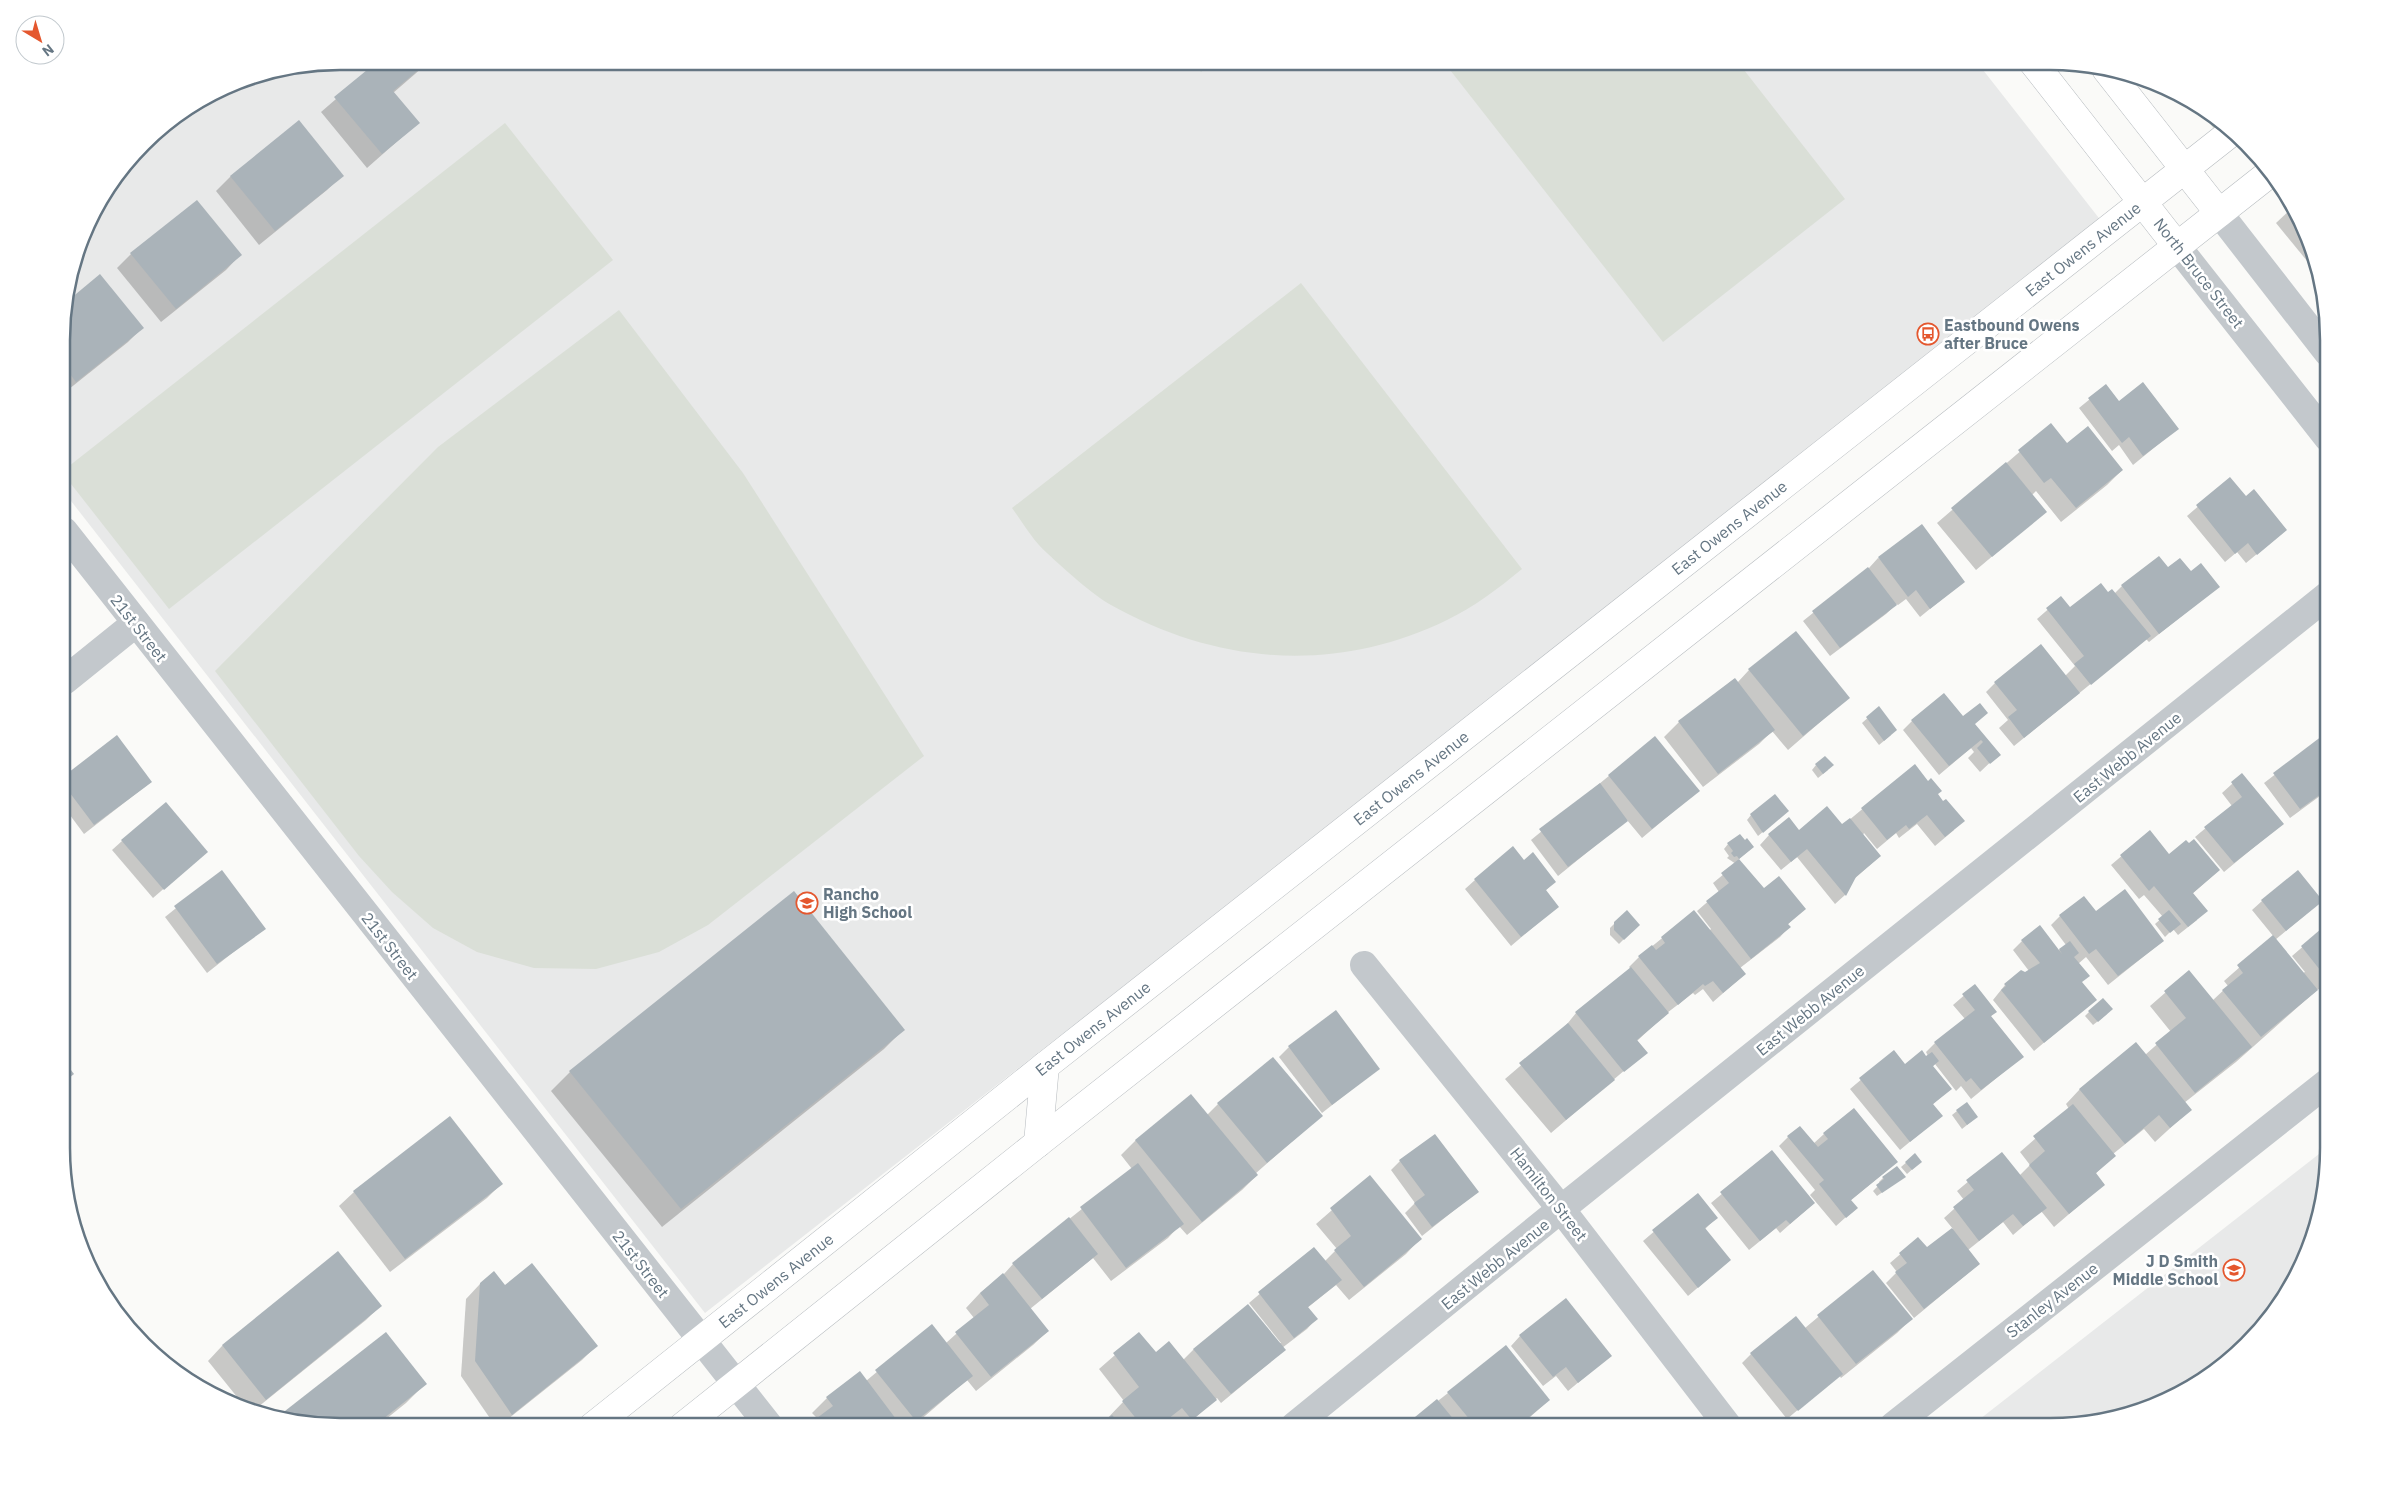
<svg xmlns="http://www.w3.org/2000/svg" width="2390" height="1488" font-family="'IBM Plex Sans',sans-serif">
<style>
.built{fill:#e8e9e9}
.green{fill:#dadfd7}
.shadow{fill:#0003}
.building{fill:#aab3b9}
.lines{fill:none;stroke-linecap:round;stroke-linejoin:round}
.major-casing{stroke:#b5babe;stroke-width:29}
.minor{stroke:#c3c8cc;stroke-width:28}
.major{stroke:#fff;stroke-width:28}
.labels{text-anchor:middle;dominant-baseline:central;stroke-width:5;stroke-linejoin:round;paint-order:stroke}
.street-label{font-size:16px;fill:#657683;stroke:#fff}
.poi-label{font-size:16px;font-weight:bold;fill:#657683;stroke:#fff;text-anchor:start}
.rim{fill:none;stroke:#657683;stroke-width:2.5}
</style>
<rect width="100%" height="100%" fill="#fafaf8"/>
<g class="built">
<path d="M340,61H1976L2102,222L705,1313L64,492V304L90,216L156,131L233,82Z"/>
<path d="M2328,1147V1166L2314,1238L2282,1303L2247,1345L2189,1390L2123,1417L2068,1426H1971Z"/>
</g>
<g class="green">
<path d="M1192,61H1215L1201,72Z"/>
<path d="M1443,61H1737L1845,199L1663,342Z"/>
<path d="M2194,103L2205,108L2222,122L2214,129Z"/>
<path d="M505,123L613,260L169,609L64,475V470Z"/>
<path d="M1301,283L1522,569C1499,588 1474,607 1447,620C1336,674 1218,665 1111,605C1094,596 1062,567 1047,553C1033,541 1023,523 1012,508Z"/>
<path d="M619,310L743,473L924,756L708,925L659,952L596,969L534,968L477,952L433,928L392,892L359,856L215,671L438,447Z"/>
</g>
<g class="shadow">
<path d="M380,61H430L393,93L418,123L367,168L321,112Z"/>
<path d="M298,122L342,175L327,190L259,245L216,191L230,177Z"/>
<path d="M2294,206L2319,267L2321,278L2276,223Z"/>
<path d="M131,254L240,255L226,270L161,322L117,268Z"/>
<path d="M100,276L142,328L128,342L64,393V305Z"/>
<path d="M2106,386L2119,403L2177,429L2133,465L2119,445L2112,451L2079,408Z"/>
<path d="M2051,425L2067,445L2122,470L2107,485L2061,522L2036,491L2032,495L2045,512L1976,570L1937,523Z"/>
<path d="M2230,479L2245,498L2286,530L2246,563L2237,552L2225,562L2187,516Z"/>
<path d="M1878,558L1963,582L1920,617L1906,599L1898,605L1896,604L1886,614L1830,656L1803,621L1869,568Z"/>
<path d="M2168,569L2190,573L2218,587L2149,642L2146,639L2014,746L1999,728L2008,720L1986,692L1995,683L2065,676L2075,666L2037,619L2061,598L2070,609L2108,594H2114L2122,586Z"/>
<path d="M1749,670L1849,697L1788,750L1772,731L1759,744L1703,787L1664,737L1679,722L1734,679L1737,683Z"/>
<path d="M1879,708L1891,735L1879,745L1862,723Z"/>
<path d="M1986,713L1974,724L1999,754L1980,772L1968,758L1974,752L1971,748L1939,775L1903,730L1912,721L1963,718Z"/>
<path d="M117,737L151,782L84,834L64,807V778Z"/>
<path d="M1655,738L1698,791L1642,838L1627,820L1558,876L1531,840Z"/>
<path d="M2322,738L2328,747V799L2324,793L2290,818L2264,783Z"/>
<path d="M1816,765L1828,770L1818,778L1812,770Z"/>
<path d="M1914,766L1937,794L1954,830L1935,846L1917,824L1899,838L1896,833L1877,849L1864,833L1863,835L1880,856L1853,880L1845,895L1835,904L1797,857L1781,870L1760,845L1769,835L1842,826Z"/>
<path d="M2242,775L2282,824L2224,872L2195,837L2232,806L2222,793Z"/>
<path d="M1751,815H1783L1758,836L1747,820Z"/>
<path d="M2150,832L2169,856L2219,870L2192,894L2197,920L2178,935L2173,929L2165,937L2155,924L2163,917L2144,895L2139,899L2111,865Z"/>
<path d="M122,841L206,852L153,898L112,850Z"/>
<path d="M1728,844L1753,847L1738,860L1764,889L1804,909L1787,925L1789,927L1780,937L1740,968L1745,974L1713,1002L1703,989L1695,995L1693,993L1667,1013L1637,1041L1646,1052L1551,1133L1505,1079L1563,1029L1576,1013L1631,969L1629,967L1639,957L1694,912L1709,931L1711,929L1697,911L1719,892L1713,883L1736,864L1727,858L1729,856L1724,849Z"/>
<path d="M1523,861L1555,881L1545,891L1557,907L1511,946L1465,889L1475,880Z"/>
<path d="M221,872L264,928L207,973L165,917Z"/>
<path d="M2262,901H2322L2275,940L2303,973L2305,972L2292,956L2328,925V984L2320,990L2318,989L2236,1062L2184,1103L2190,1110L2155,1142L2144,1129L2113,1154L2114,1156L2095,1174L2104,1184L2054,1227L2041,1211L2013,1235L2003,1222L1968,1250L1979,1264L1914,1318L1886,1283L1897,1272L1890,1263L1918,1239L1927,1249L1953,1229L1944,1218L1964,1200L1957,1191L2001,1154L2019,1176L2030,1165L2020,1152L2069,1109L2066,1104L2080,1089L2145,1055L2171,1032L2150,1006L2189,972L2212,1001L2228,986L2224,981L2274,937L2252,910Z"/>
<path d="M1626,912L1638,925L1619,944L1610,935V928Z"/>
<path d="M2096,913L2163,941L2108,985L2086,957L2078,964L2081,983L2095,1000L2034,1051L1993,1000L2005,985L2029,971L2013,950L2022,941L2058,951L2066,945L2051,925L2060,916Z"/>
<path d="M1975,986L1995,1012L1990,1017L2022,1057L1971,1099L1961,1086L1956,1091L1935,1064L1932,1067L1950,1089L1932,1105L1941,1116L1900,1150L1850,1089L1894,1052L1905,1065L1928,1056L1926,1052L1935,1043L1965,1019L1953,1005Z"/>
<path d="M2089,1012L2107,1014L2093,1025L2085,1016Z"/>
<path d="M903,1030L884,1049L662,1227L551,1091L570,1072Z"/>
<path d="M1289,1047L1378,1069L1322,1113L1279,1057Z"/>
<path d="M1218,1104L1321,1116L1255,1174L1257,1175L1242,1190L1187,1235L1179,1226L1168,1238L1111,1281L1093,1258L1030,1309L1048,1331L1033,1345L976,1391L967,1380L912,1427H811L818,1419L812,1413L827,1398L860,1373L866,1381L932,1326L946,1343L974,1318L966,1308L980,1293L1004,1274L1013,1264L1132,1169L1121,1155L1136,1140L1207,1115Z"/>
<path d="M1957,1111L1972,1121L1962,1129L1952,1115Z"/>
<path d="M1824,1134L1886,1171L1850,1201L1846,1217L1836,1226L1810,1195L1815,1190L1779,1146L1788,1137L1813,1144Z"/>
<path d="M1772,1152L1814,1203L1780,1233L1776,1228L1749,1250L1711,1203Z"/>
<path d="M1915,1155L1916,1166L1907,1174L1901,1167Z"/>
<path d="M1400,1161L1477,1192L1422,1236L1405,1213L1415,1203L1391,1170Z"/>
<path d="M1370,1177L1420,1239L1406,1254L1349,1300L1336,1285L1307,1308L1316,1319L1307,1329L1282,1348L1284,1350L1274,1359L1221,1403L1217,1398L1186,1426H1171L1167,1421L1160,1426H1100L1124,1401L1099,1369L1139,1334L1155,1354L1183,1360L1194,1349L1281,1343L1249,1303L1314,1248L1325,1261L1337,1249L1316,1224Z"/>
<path d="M1904,1177L1877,1196L1873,1191L1880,1184L1879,1182L1883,1178Z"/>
<path d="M501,1184L487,1198L390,1272L339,1206L354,1192Z"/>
<path d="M1697,1195L1716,1218L1705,1229L1730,1260L1688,1296L1643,1241Z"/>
<path d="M337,1253L380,1306L366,1320L253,1411L246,1408L208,1361L222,1346Z"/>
<path d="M1873,1271L1911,1319L1897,1333L1841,1378L1839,1375L1787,1419L1742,1363L1751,1354L1805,1328Z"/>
<path d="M480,1284L596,1346L582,1360L498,1427H496L461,1376L466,1299Z"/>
<path d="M386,1334L425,1384L406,1403L376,1427H339L278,1419Z"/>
<path d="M1520,1336L1610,1356L1568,1391L1556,1376L1543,1386L1511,1346Z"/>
<path d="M1448,1393L1549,1400L1520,1426H1406Z"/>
</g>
<g class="building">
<path d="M378,61H429L393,91L420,123L382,154L334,97Z"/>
<path d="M299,120L344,176L275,231L230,176Z"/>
<path d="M197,200L242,255L176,309L130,253Z"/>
<path d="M2293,205L2299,219L2289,208Z"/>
<path d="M100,274L144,328L76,382L64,366V304Z"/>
<path d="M2143,382L2179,429L2143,456L2129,437L2122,443L2088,398L2106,384L2119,401Z"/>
<path d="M2051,423L2067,443L2088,426L2123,470L2076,508L2051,478L2044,483L2018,450Z"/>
<path d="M2006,462L2047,512L1992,557L1951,508Z"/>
<path d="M2230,477L2246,496L2254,489L2287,530L2257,555L2248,543L2235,554L2196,505Z"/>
<path d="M1922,524L1965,582L1930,609L1916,590L1908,597L1878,557Z"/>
<path d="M2159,556L2168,567L2180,558L2191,571L2201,563L2220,587L2159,634L2121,585Z"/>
<path d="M1868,567L1897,605L1840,648L1812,611Z"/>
<path d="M2101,583L2108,592L2112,589L2151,636L2091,685L2074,664L2084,656L2046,608L2061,596L2070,607Z"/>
<path d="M1796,631L1850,698L1803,736L1748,669Z"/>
<path d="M2041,644L2080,693L2024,738L2008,717L2017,710L1994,682Z"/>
<path d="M1735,678L1775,730L1718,774L1678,721Z"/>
<path d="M1944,693L1963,716L1980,703L1988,713L1975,724L2001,755L1990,764L1977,748L1983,742L1981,740L1949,766L1911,720Z"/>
<path d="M1879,706L1897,730L1884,741L1866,717Z"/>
<path d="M117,735L152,782L94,825L64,785V776Z"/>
<path d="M1655,736L1700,791L1652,829L1608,775Z"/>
<path d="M2322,736L2328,744V789L2300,809L2273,773Z"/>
<path d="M1825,756L1834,765L1823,774L1815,764Z"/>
<path d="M1915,764L1928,781L1931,778L1942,791L1938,794L1943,801L1946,799L1965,821L1945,837L1927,815L1909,829L1906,825L1887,840L1861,808Z"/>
<path d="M2242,773L2284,824L2234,863L2204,827L2242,797L2231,782Z"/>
<path d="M1600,783L1628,821L1568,867L1539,829Z"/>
<path d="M1775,794L1789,811L1763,833L1750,814Z"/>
<path d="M166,802L208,852L164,890L121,840Z"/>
<path d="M1827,806L1842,824L1850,818L1881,856L1856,877L1846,896L1807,849L1791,862L1768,834L1789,817L1799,830Z"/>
<path d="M2150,830L2169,854L2186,840L2189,843L2194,839L2220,870L2193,893L2208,911L2188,927L2154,886L2149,891L2120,855Z"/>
<path d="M1740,834L1745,840L1747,838L1754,847L1739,859L1737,856L1734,857L1731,853L1733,851L1727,843Z"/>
<path d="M1513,846L1524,860L1533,852L1556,882L1546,890L1559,907L1521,937L1474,879Z"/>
<path d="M1739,859L1764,888L1779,876L1806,909L1788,924L1791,927L1751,959L1706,901L1729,883L1721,873Z"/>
<path d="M222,870L266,929L217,964L174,906Z"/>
<path d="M2298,870L2323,901L2286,931L2261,900Z"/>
<path d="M2125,889L2164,941L2118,976L2096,949L2089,954L2059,915L2084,896L2096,911Z"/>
<path d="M794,891L905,1030L681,1209L569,1071Z"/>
<path d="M1627,910L1640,925L1624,940L1614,930V922Z"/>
<path d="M1694,910L1746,974L1723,993L1713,981L1705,986L1703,984L1678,1005L1638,956L1652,945L1656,950L1665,943L1661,937Z"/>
<path d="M2169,910L2181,924L2170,933L2158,919Z"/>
<path d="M2328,923V980L2301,946Z"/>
<path d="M2040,925L2062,954L2059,949L2070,941L2079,953L2074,957L2090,976L2082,982L2097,1000L2044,1043L2001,990L2006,986L2004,984L2021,970L2025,972L2040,963L2021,940Z"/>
<path d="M2273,935L2318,990L2261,1037L2222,990L2243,973L2237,965Z"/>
<path d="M1631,967L1669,1013L1637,1040L1648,1053L1624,1072L1575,1012Z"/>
<path d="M2189,970L2252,1047L2195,1093L2155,1043L2186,1018L2164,991Z"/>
<path d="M1975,984L1997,1012L1991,1016L2024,1057L1981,1090L1971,1078L1966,1082L1934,1042L1975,1010L1962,994Z"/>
<path d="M2103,998L2113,1009L2098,1022L2088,1011Z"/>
<path d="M1336,1010L1380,1069L1332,1105L1288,1046Z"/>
<path d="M1568,1023L1615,1080L1566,1120L1519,1063Z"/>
<path d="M2136,1042L2192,1110L2170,1128L2159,1115L2125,1144L2079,1089Z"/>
<path d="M1894,1050L1905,1064L1922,1050L1926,1056L1932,1052L1939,1061L1933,1066L1952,1089L1933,1104L1943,1116L1910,1142L1859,1078Z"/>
<path d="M1273,1057L1323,1116L1267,1163L1217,1103Z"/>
<path d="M64,1061L74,1074L64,1082Z"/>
<path d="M1191,1094L1258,1175L1202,1222L1135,1140Z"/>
<path d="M1967,1102L1978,1117L1967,1125L1956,1110Z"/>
<path d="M2073,1104L2116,1156L2096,1173L2105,1185L2069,1214L2029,1165L2045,1151L2033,1136Z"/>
<path d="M1854,1108L1898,1162L1851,1200L1858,1208L1846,1218L1819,1184L1824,1180L1787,1136L1800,1126L1818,1147L1828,1139L1823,1133Z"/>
<path d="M450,1116L503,1184L405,1259L353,1191Z"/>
<path d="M1435,1134L1479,1192L1432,1227L1414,1203L1425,1195L1399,1160Z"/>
<path d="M1772,1150L1815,1203L1790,1224L1786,1220L1760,1241L1720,1192Z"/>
<path d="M2002,1152L2047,1208L2023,1226L2013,1214L1979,1241L1953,1207L1974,1190L1966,1180Z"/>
<path d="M1915,1153L1922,1162L1912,1170L1905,1162Z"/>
<path d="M1138,1163L1184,1224L1126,1268L1080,1207Z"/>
<path d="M1897,1166L1906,1177L1882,1193L1876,1185L1884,1179L1882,1177Z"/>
<path d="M1370,1175L1422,1239L1364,1287L1334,1250L1351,1236L1330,1208Z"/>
<path d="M1698,1193L1718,1218L1705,1228L1731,1260L1698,1288L1652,1230Z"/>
<path d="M1069,1217L1098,1254L1042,1299L1012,1263Z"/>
<path d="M1952,1228L1980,1264L1924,1309L1895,1272L1907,1263L1899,1253L1918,1237L1927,1247Z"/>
<path d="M1314,1247L1342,1280L1308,1307L1318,1319L1294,1338L1258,1292Z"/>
<path d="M338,1251L382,1306L266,1400L222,1345Z"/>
<path d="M532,1263L598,1346L512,1415L475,1361L480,1283L494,1271L505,1285Z"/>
<path d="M1873,1270L1913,1319L1856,1364L1817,1315Z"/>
<path d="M1003,1273L1049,1331L991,1377L955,1332L989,1305L980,1293Z"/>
<path d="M1566,1298L1612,1356L1578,1383L1566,1367L1553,1377L1519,1335Z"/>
<path d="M1248,1304L1286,1350L1231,1394L1193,1349Z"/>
<path d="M1796,1316L1843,1374L1798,1411L1750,1353Z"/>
<path d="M932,1324L973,1376L916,1421L875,1370Z"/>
<path d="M386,1332L427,1384L373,1427H339L276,1418Z"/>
<path d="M1139,1332L1156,1352L1169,1341L1217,1400L1192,1420L1182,1408L1159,1426H1142L1122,1401L1139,1387L1113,1353Z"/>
<path d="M1506,1345L1550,1400L1518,1426H1475L1447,1392Z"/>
<path d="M860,1371L902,1427H824L817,1418L833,1406L826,1397Z"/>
<path d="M1437,1399L1459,1426H1404Z"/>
<path d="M1112,1415L1122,1426H1098Z"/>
<path d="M1663,1419L1669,1426H1655Z"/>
</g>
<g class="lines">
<g class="major-casing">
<g id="major">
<path d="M2032,61L2176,245"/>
<path d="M2106,69L2219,213"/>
<path d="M1038,1143L1045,1066"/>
<path id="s1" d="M592,1427L1045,1066L2233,131"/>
<path d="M682,1427L1038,1143L2270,173"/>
</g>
</g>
<g class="minor">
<path d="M2219,213L2328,353"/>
<path d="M2176,245L2328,438"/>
<path d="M64,531L770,1427"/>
<path d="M64,681L136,623"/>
<path d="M1364,965L1561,1209L1728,1426"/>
<path d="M1294,1426L1561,1209L2328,595"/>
<path d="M1893,1426L2328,1082"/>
</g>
<use href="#major" class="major"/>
</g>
<defs>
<g id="bus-ring" transform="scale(1.125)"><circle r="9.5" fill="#fff" stroke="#e4572e" stroke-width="1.5"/><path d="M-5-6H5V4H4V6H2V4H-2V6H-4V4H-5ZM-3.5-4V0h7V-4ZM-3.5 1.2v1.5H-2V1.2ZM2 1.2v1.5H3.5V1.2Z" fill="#e4572e"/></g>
<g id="school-ring" transform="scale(1.125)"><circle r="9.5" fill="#fff" stroke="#e4572e" stroke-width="1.5"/><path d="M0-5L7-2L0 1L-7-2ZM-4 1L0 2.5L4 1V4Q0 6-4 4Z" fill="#e4572e"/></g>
</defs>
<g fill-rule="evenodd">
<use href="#bus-ring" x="1928" y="334"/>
<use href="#school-ring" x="807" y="903"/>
<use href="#school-ring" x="2234" y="1270"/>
</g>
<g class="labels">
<g class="street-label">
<text stroke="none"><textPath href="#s1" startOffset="1900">East Owens Avenue</textPath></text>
<text transform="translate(2199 273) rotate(52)">North Bruce Street</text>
<text stroke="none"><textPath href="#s1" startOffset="1450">East Owens Avenue</textPath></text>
<text transform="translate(139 628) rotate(52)">21st Street</text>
<text transform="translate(2127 757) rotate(-39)">East Webb Avenue</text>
<text stroke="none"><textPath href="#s1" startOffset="1045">East Owens Avenue</textPath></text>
<text transform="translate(390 946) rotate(52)">21st Street</text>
<text transform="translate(1810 1010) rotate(-39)">East Webb Avenue</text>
<text stroke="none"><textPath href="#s1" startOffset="640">East Owens Avenue</textPath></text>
<text transform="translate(1549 1194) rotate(52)">Hamilton Street</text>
<text transform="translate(641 1264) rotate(52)">21st Street</text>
<text transform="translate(1495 1264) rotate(-39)">East Webb Avenue</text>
<text stroke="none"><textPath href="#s1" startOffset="235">East Owens Avenue</textPath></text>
<text transform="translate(2052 1300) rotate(-38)">Stanley Avenue</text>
</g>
<g class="poi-label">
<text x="1944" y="325">Eastbound Owens<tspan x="1944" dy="18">after Bruce</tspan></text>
<text x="823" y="894">Rancho<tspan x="823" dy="18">High School</tspan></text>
<text x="2218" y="1261" text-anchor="end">J D Smith<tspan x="2218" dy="18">Middle School</tspan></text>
</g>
</g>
<path d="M0 0H2390V1488H0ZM340 70H2050A270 270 0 0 1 2320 340V1148A270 270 0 0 1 2050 1418H340A270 270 0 0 1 70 1148V340A270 270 0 0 1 340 70Z" fill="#fff" fill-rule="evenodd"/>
<path class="rim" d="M340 70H2050A270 270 0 0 1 2320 340V1148A270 270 0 0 1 2050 1418H340A270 270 0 0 1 70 1148V340A270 270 0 0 1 340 70Z"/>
<g transform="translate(40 40) rotate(142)"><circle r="24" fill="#ffffff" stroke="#c1c8cd"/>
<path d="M0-4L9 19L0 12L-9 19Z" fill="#e4572e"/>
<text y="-8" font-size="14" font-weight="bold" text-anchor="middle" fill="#657683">N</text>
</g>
</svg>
